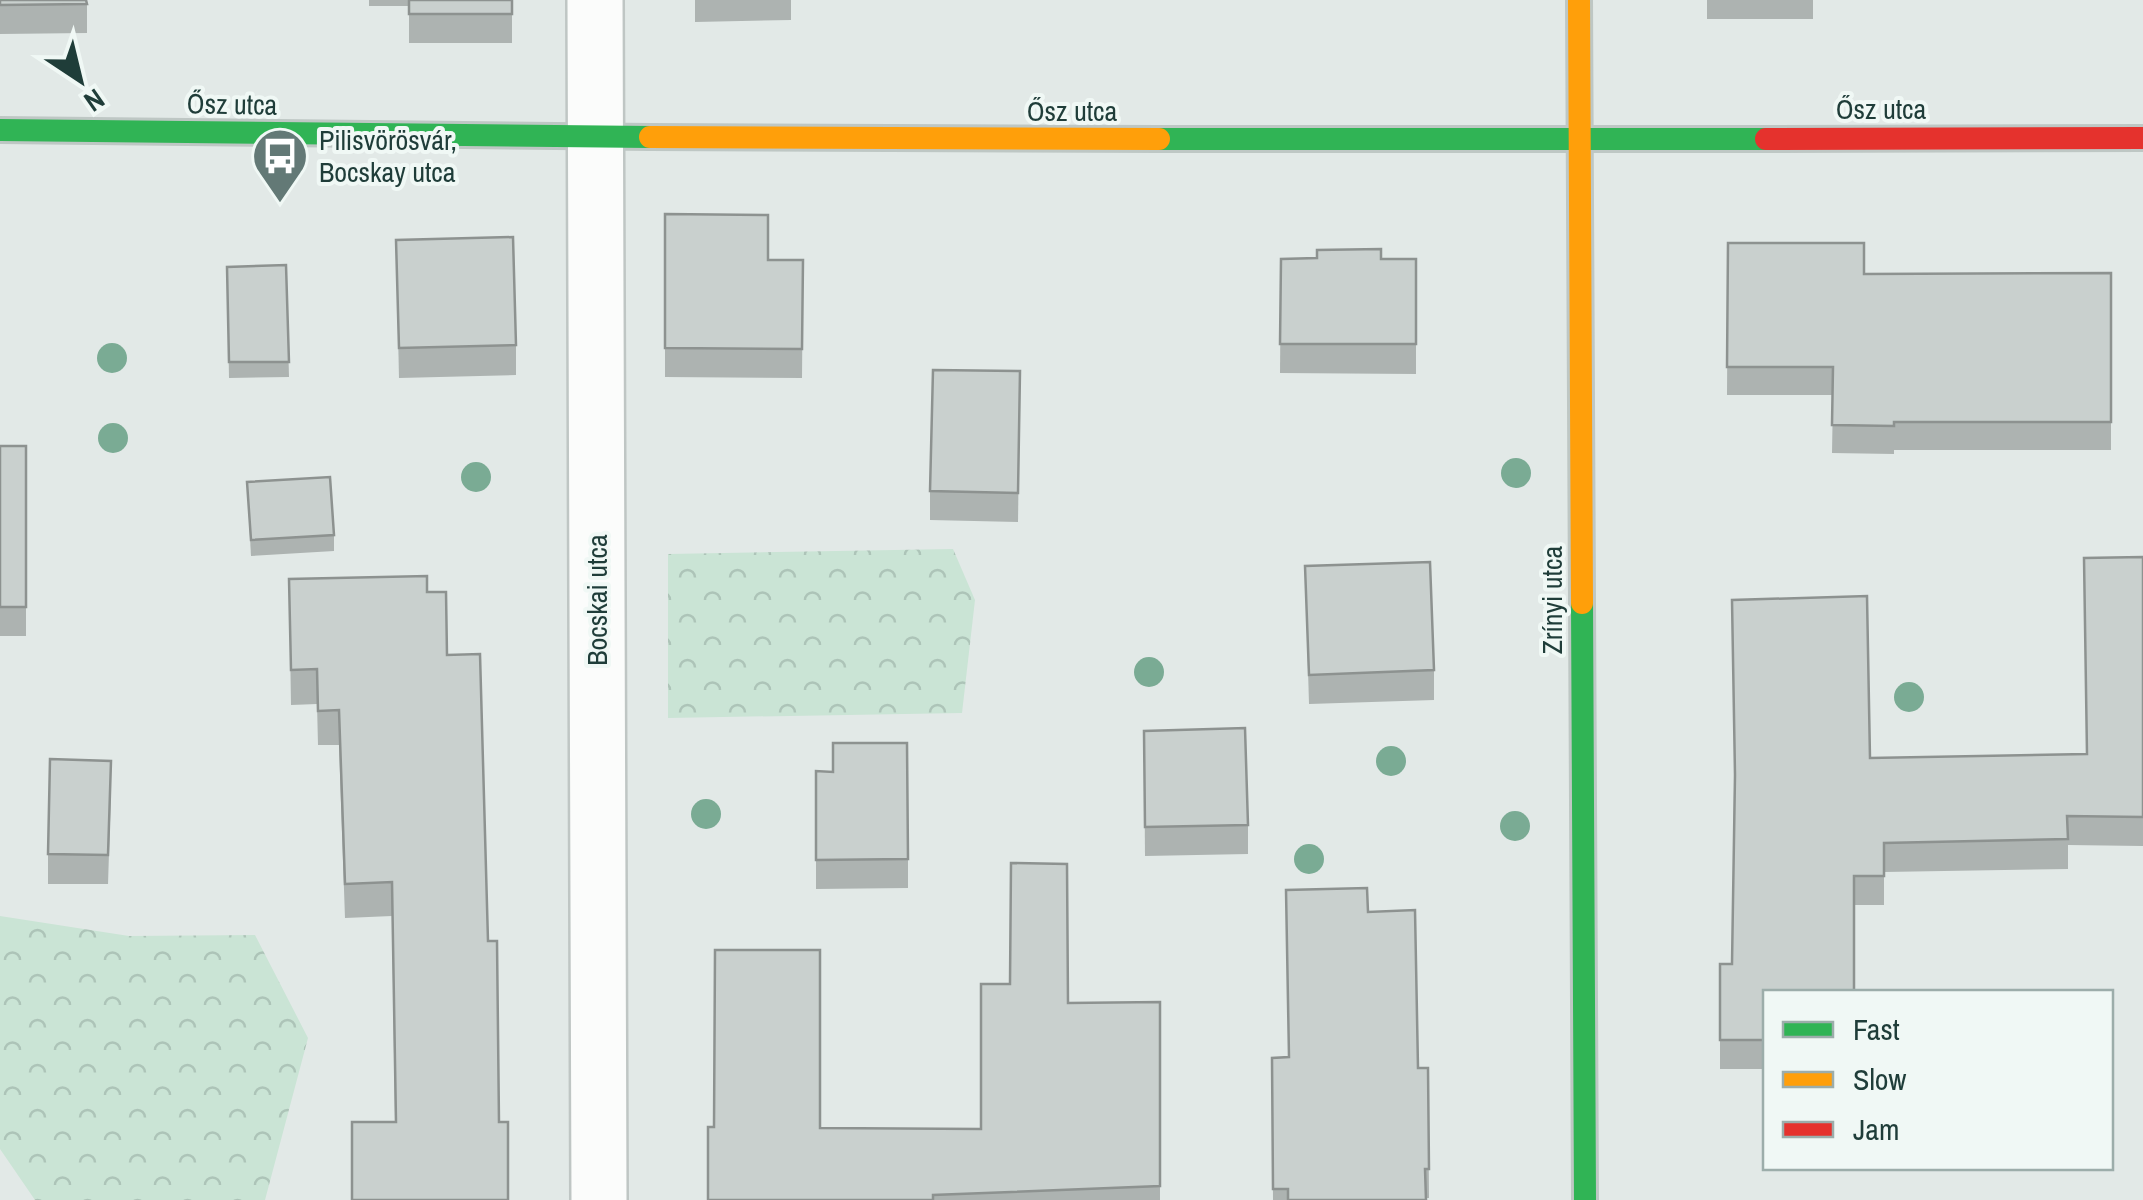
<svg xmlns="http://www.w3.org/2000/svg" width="2143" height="1200" font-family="'Archivo Narrow',sans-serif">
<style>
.forest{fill:url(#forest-crowns)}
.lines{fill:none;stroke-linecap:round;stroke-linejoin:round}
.street-casing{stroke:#bfc6c4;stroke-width:60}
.fast-casing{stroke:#bec7c4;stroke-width:28}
.slow-casing{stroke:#bec7c4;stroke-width:28}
.jam-casing{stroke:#bec7c4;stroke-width:28}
.street{stroke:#fbfcfb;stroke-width:55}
.fast{stroke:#30b455;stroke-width:22}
.slow{stroke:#ff9f0a;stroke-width:22}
.jam{stroke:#e5322d;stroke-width:22}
.tree{fill:#7aab94}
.wall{fill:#adb3b1}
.building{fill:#c9d0ce;stroke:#8d9290;stroke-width:2.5}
.labels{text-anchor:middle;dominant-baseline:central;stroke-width:8;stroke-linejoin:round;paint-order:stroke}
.street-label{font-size:28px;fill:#1f3d39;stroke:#f0f8f5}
.poi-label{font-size:28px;fill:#1f3d39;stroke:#f0f8f5;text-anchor:start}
</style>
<defs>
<pattern id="forest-crowns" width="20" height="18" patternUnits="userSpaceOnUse" patternTransform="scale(2.5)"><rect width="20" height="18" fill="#cae4d5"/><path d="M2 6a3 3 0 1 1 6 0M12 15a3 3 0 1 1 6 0" fill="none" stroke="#adc4b8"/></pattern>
</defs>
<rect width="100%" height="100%" fill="#e2e9e7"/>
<g class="forest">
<path d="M953,549L975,600L962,713L668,718V554Z"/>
<path d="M0,916L129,936L255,935L308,1038L265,1200H35L0,1149Z"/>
</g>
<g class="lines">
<g class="street-casing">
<path id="street" d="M595,0L599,1200"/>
</g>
<g class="fast-casing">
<g id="fast">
<path d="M0,130L650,137"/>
<path d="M1159,139H1766"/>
<path d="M1582,603L1585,1200"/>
</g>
</g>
<g class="slow-casing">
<g id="slow">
<path d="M1579,0L1582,603"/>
<path d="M650,137L1159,139"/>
</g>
</g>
<g class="jam-casing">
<path id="jam" d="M1766,139L2143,138"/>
</g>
<use href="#street" class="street"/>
<use href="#fast" class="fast"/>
<use href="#slow" class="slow"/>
<use href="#jam" class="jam"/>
</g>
<g class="tree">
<circle cx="112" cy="358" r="15"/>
<circle cx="113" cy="438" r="15"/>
<circle cx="1516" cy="473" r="15"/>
<circle cx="476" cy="477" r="15"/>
<circle cx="1149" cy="672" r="15"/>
<circle cx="1909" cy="697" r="15"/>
<circle cx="1391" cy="761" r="15"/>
<circle cx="706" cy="814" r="15"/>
<circle cx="1515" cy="826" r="15"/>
<circle cx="1309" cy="859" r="15"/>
</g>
<g class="wall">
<path d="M0,0L87,4V33L0,34Z"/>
<path d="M369,0H512V43H409V6H369Z"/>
<path d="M695,0H791V20L695,22Z"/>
<rect x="1707" y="0" width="106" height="19"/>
<path d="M665,214L768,260H803L802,378L665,377Z"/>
<path d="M396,240L516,345V375L399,378Z"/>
<path d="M1728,243L1864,274L2111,273V450H1894V454L1832,453L1833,395H1727Z"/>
<path d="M1281,259H1416V374L1280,373Z"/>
<path d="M286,265L289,377L229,378L227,267Z"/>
<path d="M1020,371L1018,522L930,520V491Z"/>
<rect x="0" y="446" width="26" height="190"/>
<path d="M247,482L334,535V551L251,556Z"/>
<path d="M2143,557V846L2068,845V869L1884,872V905H1854L1766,992V1069H1720V964H1732L1734,791L1870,758L2086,754Z"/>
<path d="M1305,566L1434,670V700L1309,704Z"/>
<path d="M427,576L395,1122L392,916L345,918L339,745H318L317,704L291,705L289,579Z"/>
<path d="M1144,731L1248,825V854L1145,856Z"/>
<path d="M816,771L908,859V888L816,889Z"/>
<path d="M111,791L108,884H48V854Z"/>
<path d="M1368,912L1418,1068H1428L1429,1198H1426V1200H1273L1272,1058L1288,1057Z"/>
<path d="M1160,1002V1200H708L820,1128L981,1129L1068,1003Z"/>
</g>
<g class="building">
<path d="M0,0H86L87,4L0,5Z"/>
<rect x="409" y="0" width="103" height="14"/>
<path d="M665,214L768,215V260H803L802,349L665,348Z"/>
<path d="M513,237L516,345L399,348L396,240Z"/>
<path d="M1728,243H1864V274L2111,273V422H1894V426L1832,425L1833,367H1727Z"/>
<path d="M1381,249V259H1416V344H1280L1281,259L1317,258V250Z"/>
<path d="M286,265L289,362H229L227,267Z"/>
<path d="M933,370L1020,371L1018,493L930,491Z"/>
<rect x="0" y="446" width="26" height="161"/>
<path d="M330,477L334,535L251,540L247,482Z"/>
<path d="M2143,557V817L2067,816L2068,839L1884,843V876H1854V992H1766V1040H1720V964H1732L1735,775L1732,600L1867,596L1870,758L2087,754L2084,558Z"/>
<path d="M1430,562L1434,670L1309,675L1305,566Z"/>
<path d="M427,576V592H446L447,655L480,654L488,941H497L499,1122H508V1200H352V1122H396L392,882L345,884L339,710L318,711L317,669L291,670L289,579Z"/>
<path d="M1245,728L1248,825L1145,827L1144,731Z"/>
<path d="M833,743H907L908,859L816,860V771L833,772Z"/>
<path d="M50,759L111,761L108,855L48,854Z"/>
<path d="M1011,863L1067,864L1068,1003L1160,1002V1186L933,1195V1200H708V1127H714L715,950H820V1128L981,1129V984H1010Z"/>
<path d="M1367,888L1368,912L1415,910L1418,1068H1428L1429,1169H1425L1426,1200H1288V1189H1273L1272,1058L1289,1057L1286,890Z"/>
</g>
<defs>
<g id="bus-pin" transform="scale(2.875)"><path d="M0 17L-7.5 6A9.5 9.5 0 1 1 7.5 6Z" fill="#637976" stroke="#f0f8f5"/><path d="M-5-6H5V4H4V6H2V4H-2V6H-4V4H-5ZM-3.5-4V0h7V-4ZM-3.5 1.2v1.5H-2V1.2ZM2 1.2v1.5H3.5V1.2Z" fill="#fff"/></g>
</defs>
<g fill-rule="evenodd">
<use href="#bus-pin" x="280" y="156"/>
</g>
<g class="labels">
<g class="street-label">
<text transform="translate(232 104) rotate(1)">Ősz utca</text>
<text x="1881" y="109">Ősz utca</text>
<text x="1072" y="111">Ősz utca</text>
<text transform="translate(597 600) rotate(-90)">Bocskai utca</text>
<text transform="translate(1552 600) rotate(-90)">Zrínyi utca</text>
</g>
<g class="poi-label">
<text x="319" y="140">Pilisvörösvár,<tspan x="319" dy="32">Bocskay utca</tspan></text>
</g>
</g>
<rect x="1763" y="990" width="350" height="180" fill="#f0f8f5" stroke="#9cadaa" stroke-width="2.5"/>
<rect x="1783" y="1022" width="50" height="15" fill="#30b455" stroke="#9cadaa" stroke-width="2.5"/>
<text x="1853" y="1040" font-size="30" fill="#1f3d39">Fast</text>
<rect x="1783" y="1072" width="50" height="15" fill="#ff9f0a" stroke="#9cadaa" stroke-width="2.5"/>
<text x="1853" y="1090" font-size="30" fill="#1f3d39">Slow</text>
<rect x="1783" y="1122" width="50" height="15" fill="#e5322d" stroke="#9cadaa" stroke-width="2.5"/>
<text x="1853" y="1140" font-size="30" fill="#1f3d39">Jam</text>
<g transform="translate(80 80) rotate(145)" stroke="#f0f8f5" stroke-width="8" paint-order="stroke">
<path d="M0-8L18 38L0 25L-18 38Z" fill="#1f3d39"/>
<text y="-15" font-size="28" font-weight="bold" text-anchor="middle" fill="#1f3d39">N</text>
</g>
</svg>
